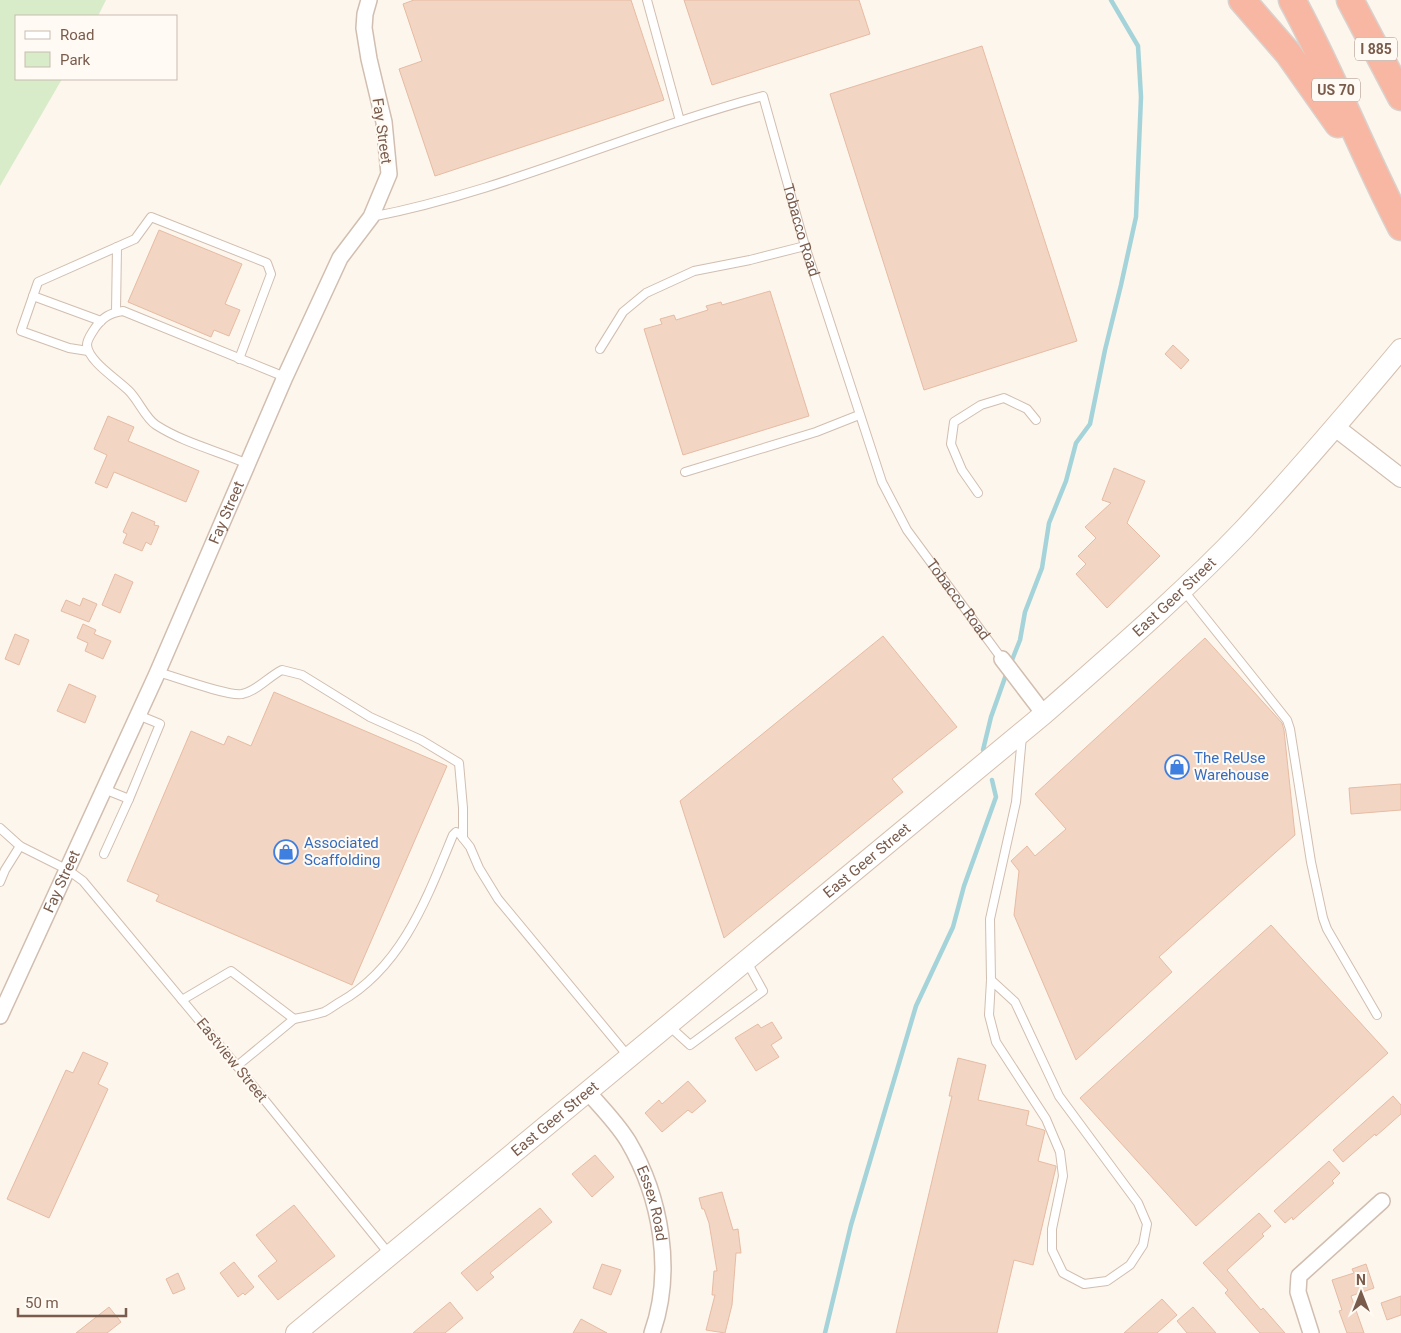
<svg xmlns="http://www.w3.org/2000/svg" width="1401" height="1333" font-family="Roboto,sans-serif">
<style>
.green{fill:#d8ecc9}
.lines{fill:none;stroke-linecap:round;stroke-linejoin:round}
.stream{stroke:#a5d3da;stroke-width:4.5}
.building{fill:#f3d5c3;stroke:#e6bba3}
.service-casing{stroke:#d1beb0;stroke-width:10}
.minor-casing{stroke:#d1beb0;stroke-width:18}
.tertiary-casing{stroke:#d1beb0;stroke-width:20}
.secondary-casing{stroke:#d6c0b0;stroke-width:22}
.motorway-casing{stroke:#dad1cd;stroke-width:29}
.service{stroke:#fff;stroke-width:8}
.minor{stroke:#fff;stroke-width:15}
.tertiary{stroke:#fff;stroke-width:18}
.secondary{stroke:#fff;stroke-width:20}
.motorway{stroke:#f7b7a3;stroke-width:26}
.labels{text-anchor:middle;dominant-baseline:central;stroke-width:4;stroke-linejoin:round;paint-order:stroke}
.shield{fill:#fffaf3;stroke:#a28b7f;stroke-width:1}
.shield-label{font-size:14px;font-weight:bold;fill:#7a5c4d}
.street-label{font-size:15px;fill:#7a5c4d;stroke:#fffaf3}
.shop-label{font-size:15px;fill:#366cbe;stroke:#fffaf3;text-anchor:start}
</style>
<rect width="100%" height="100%" fill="#fdf6ec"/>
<path class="green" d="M0,0H106L98,16H16V79H62L0,186Z"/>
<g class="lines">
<g class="stream">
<path d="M1010,665L1020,640L1025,612L1042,568L1049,523L1066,481L1076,443L1090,424L1105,350L1121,285L1136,217L1141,97L1138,46L1111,0"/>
<path d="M983,750L991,717L1007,672"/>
<path d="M825,1333L851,1225L916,1006L953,927L964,886L996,797L992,780"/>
</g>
</g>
<g class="building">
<path d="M414,0H631L664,100L435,176L399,69L422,61L403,4Z"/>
<path d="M684,0H859L870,34L712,85Z"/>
<path d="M982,46L1077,341L924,390L830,94Z"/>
<path d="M159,230L242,264L225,304L240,310L229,336L214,330L211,337L128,302Z"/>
<path d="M770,291L809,416L683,455L644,329L662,324L660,319L674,315L676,320L708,310L706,306L721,302L722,305Z"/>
<path d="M1173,345L1189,360L1181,369L1165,354Z"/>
<path d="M108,416L134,427L128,441L199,471L186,502L114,472L107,488L95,483L107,455L94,449Z"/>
<path d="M1114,468L1145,481L1127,523L1160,556L1107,608L1076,574L1086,564L1078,556L1096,538L1085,527L1111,503L1102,500Z"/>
<path d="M132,512L155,522L154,525L159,526L151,545L146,542L142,551L123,543L127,534L123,532Z"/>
<path d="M115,574L133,582L120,613L102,605Z"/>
<path d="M83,598L97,604L89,622L61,611L66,600L80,606Z"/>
<path d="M83,624L96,630L94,634L111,641L103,659L85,651L88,643L77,638Z"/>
<path d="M15,634L29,640L19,665L5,659Z"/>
<path d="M883,636L957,727L892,779L903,792L724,938L680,801Z"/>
<path d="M1205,638L1282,723L1284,730L1295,835L1159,957L1172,972L1076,1060L1014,915L1019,871L1011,861L1027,846L1035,856L1066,829L1035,794Z"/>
<path d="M69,684L96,696L85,723L57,711Z"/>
<path d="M274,692L447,766L352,985L156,901L159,895L127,881L191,731L224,745L228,736L251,746Z"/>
<path d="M1401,784V810L1351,814L1349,788Z"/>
<path d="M1271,925L1388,1053L1196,1226L1080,1098Z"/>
<path d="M772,1022L782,1038L771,1045L779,1057L756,1071L735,1038L758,1024L761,1028Z"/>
<path d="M83,1052L108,1063L98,1084L108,1089L49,1218L7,1199L66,1070L73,1073Z"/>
<path d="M958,1058L986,1065L978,1100L1029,1111L1026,1125L1044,1130L1045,1131L1038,1161L1056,1166V1167L1033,1265L1014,1260L997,1333H896L952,1096H949Z"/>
<path d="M688,1081L706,1101L692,1113L688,1110L662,1132L645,1113L659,1100L662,1104Z"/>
<path d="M1393,1096L1401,1105V1114L1376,1136L1375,1134L1343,1162L1333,1150Z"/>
<path d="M595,1155L614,1177L592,1197L572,1174Z"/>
<path d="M1329,1161L1340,1173L1332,1181L1334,1183L1293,1220L1292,1217L1285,1223L1274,1211Z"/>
<path d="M722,1192L733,1230L738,1229L741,1253H736L732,1305L725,1333L706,1330L715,1295H712L714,1271H717L709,1223L704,1209H702L699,1198Z"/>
<path d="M294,1205L335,1256L278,1300L258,1276L277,1261L256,1235Z"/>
<path d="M540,1208L552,1222L490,1273L494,1277L477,1291L461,1273Z"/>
<path d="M1259,1213L1271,1226L1262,1234L1264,1236L1227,1270L1261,1310L1263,1308L1285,1333H1260L1225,1293L1228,1290L1203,1263Z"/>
<path d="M234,1262L254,1287L245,1295L243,1293L238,1297L220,1273Z"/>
<path d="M602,1264L621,1270L611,1295L593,1288Z"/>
<path d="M1366,1264L1374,1288L1351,1296L1364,1333H1347L1339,1311L1342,1310L1332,1280L1354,1273L1352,1269Z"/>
<path d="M178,1273L185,1289L173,1294L166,1279Z"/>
<path d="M1401,1296V1315L1387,1320L1381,1303Z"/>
<path d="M1162,1299L1177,1315L1157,1333H1124Z"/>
<path d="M450,1302L463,1318L445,1333H413Z"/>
<path d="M109,1307L121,1322L107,1333H76Z"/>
<path d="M1193,1307L1216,1333H1187L1177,1321Z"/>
<path d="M581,1319L607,1333H573Z"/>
</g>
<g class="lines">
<g class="service-casing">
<g id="service">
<path d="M647,0L680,121"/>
<path id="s1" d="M371,217C506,191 631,131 763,96L805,246L882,482L907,530L1002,659"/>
<path d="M33,296L101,321"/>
<path d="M116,312L117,247"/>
<path d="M600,349L623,312L646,293L694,271L750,260L805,246"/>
<path d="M88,351L69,348L21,331L38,282L135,239L151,217L267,263L271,274L239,359"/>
<path d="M248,464C218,451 184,443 156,425C145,418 138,399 128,390C117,379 88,361 87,345C87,339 92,333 95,328C103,317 110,313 123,311L285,377"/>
<path d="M685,472L816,432L859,415"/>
<path d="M978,493L962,470L951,444L954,422L981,405L1004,398L1027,409L1036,420"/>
<path d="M1184,591L1287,720L1290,729L1311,862L1323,918L1327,929L1377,1015"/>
<path d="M158,672C172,676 230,697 242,694C257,691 268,677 282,670L302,675L370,717L421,740L459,763L463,808V838"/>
<path d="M104,789L129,799L160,724L138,715"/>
<path d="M0,828L20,846L68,870L83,881L237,1066L390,1255"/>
<path d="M104,854L129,799"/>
<path d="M0,882L5,870L20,846"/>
<path d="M991,980L1015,1002L1059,1096L1138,1203L1147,1224L1143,1245L1130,1265L1107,1281L1084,1284L1063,1273L1052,1250V1229L1063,1176L1060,1152L1046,1119L996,1042L989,1015L991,980L990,919L1016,802L1022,736"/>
<path d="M182,1000L231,971L294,1019L237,1066"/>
<path d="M294,1019C304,1017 314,1015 324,1012C330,1009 335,1005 340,1002C402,967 427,898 453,835L456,832L459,833L470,847L479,868L498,899L628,1056"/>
<path d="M668,1025L690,1045L763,991L747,962"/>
</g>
</g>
<g class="minor-casing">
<g id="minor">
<path d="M1002,659L1044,714"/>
<path id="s2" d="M0,1016L156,676L285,377L340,258L371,217L389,174L384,122L369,59L364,28L365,14L369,0"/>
<path id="s3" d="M587,1091C601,1107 617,1123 628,1141C661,1197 674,1271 652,1333"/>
<path d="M1311,1333L1298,1292L1299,1276L1382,1201"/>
</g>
</g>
<g class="tertiary-casing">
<path id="tertiary" d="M1335,427L1401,478"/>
</g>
<g class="secondary-casing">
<g id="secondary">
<path id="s4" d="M296,1333L1044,714C1112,654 1181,595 1244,529C1298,471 1350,410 1401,349"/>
</g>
</g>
<g class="motorway-casing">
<g id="motorway">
<path d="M1242,0L1288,53L1338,124"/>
<path d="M1292,0C1332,73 1362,152 1401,227"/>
<path d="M1350,0L1401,97"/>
</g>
</g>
<use href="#service" class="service"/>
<use href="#minor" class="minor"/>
<use href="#tertiary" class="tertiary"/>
<use href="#secondary" class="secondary"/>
<use href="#motorway" class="motorway"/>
</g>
<defs>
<g id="shop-ring" transform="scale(1.25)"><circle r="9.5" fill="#fffaf3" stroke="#3f7fe0" stroke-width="1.5"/><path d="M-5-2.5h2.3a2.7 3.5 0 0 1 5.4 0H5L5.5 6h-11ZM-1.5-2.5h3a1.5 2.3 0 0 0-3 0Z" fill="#3f7fe0"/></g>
</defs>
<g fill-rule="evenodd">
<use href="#shop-ring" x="1177" y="767"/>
<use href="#shop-ring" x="286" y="852"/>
</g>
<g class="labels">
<g class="shield">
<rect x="1355" y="37.5" width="42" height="23" rx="4"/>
<rect x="1312" y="78.5" width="48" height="23" rx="4"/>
</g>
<g class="shield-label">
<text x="1376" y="49">I 885</text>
<text x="1336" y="90">US 70</text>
</g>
<g class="street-label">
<text transform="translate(382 131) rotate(82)">Fay Street</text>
<text stroke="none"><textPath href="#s1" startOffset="550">Tobacco Road</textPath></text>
<text stroke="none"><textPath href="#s2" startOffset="552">Fay Street</textPath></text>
<text stroke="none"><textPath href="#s4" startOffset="1146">East Geer Street</textPath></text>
<text stroke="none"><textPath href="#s1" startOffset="955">Tobacco Road</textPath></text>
<text stroke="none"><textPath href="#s4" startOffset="741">East Geer Street</textPath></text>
<text stroke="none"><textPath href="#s2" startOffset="148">Fay Street</textPath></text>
<text transform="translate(232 1060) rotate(51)">Eastview Street</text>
<text stroke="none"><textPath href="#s4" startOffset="336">East Geer Street</textPath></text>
<text stroke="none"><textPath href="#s3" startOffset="132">Essex Road</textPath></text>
</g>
<g class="shop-label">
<text x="1194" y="758">The ReUse<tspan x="1194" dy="17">Warehouse</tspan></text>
<text x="304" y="843">Associated<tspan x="304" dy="17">Scaffolding</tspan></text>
</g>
</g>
<rect x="15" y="15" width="162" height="65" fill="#fffaf3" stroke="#cabbb1"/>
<rect x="25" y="31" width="25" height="8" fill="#ffffff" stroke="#cabbb1"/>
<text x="60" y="40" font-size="15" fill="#7a5c4d">Road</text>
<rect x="25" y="52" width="25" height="15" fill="#d8ecc9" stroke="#cabbb1"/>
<text x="60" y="65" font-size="15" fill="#7a5c4d">Park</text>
<g transform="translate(1361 1293)" stroke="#fffaf3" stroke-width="4" paint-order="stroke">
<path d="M0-4L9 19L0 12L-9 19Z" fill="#7a5c4d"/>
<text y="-8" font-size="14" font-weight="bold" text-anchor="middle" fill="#7a5c4d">N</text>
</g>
<path d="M18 1308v8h108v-8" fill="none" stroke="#7a5c4d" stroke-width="2.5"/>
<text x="25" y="1308" font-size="15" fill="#7a5c4d" stroke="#fffaf3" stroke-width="4" paint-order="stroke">50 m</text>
</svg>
